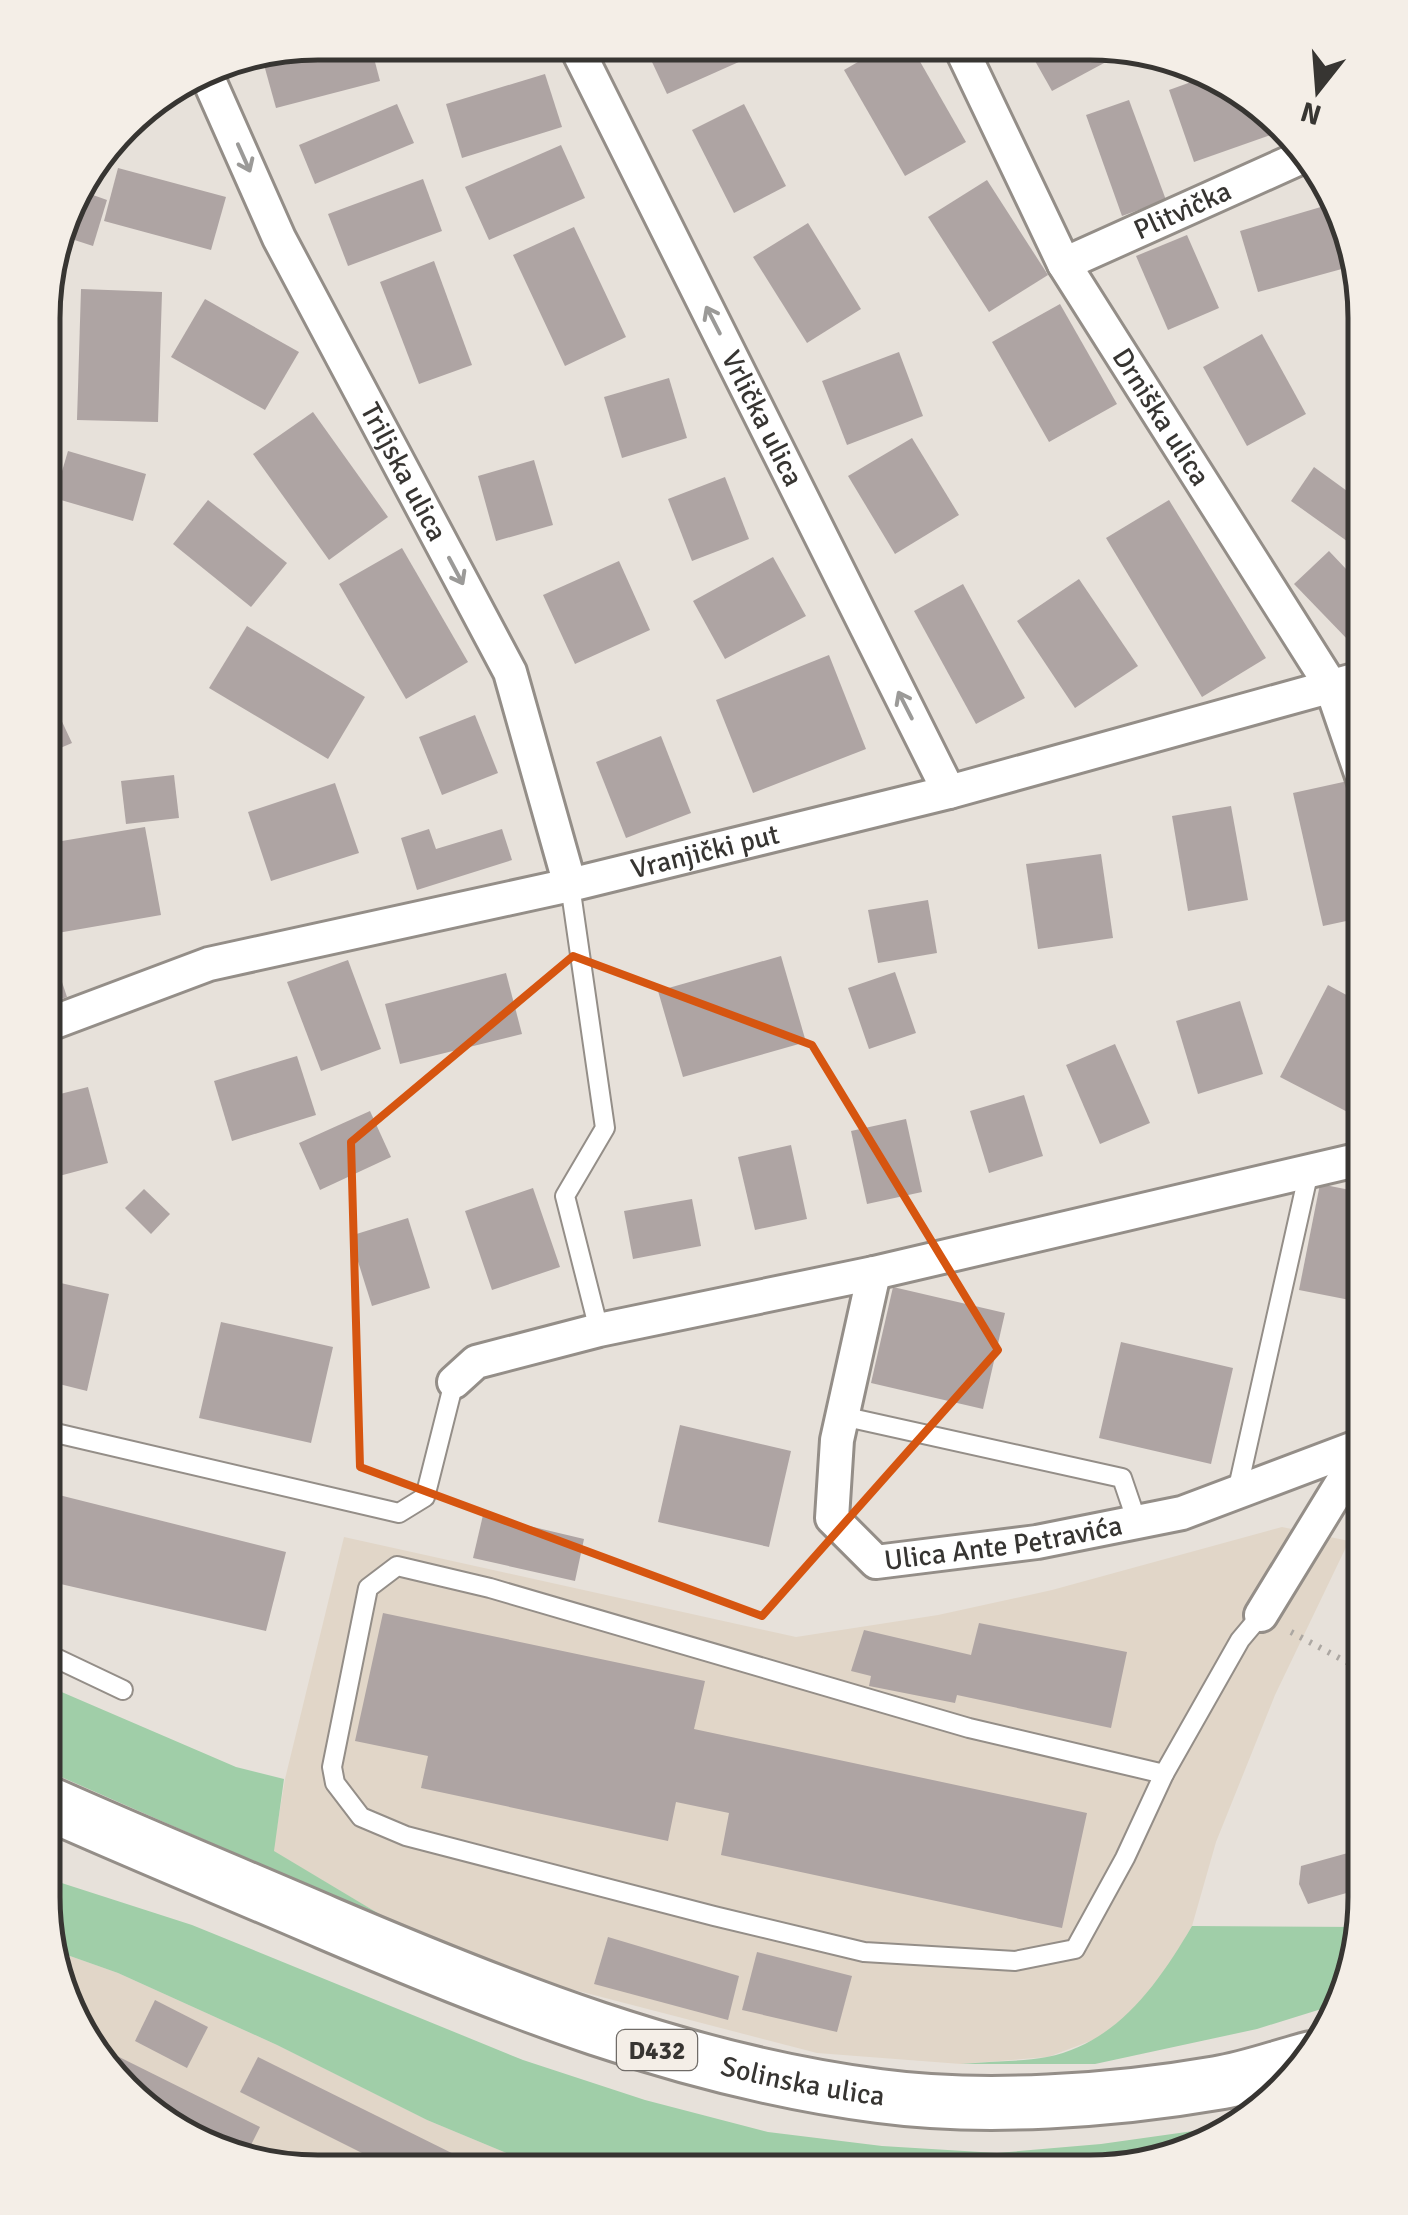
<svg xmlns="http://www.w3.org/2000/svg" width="1408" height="2215" font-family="Signika,sans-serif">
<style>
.built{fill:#e1d6c8}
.green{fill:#a0cea8}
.building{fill:#aea4a3}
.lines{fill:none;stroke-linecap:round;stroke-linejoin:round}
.service-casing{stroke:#948e88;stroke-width:22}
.minor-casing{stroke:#948e88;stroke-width:38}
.primary-casing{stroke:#948e88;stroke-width:58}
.path{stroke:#aca7a2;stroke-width:6;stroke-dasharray:2.5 8;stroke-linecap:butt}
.service{stroke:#fff;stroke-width:18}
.minor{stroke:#fff;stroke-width:32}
.primary{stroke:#fff;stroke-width:52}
.oneway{stroke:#9b9a98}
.marked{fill:none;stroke:#d65510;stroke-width:8;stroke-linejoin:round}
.labels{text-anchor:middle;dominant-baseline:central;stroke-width:10;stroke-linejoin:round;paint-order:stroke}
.shield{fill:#f4eee7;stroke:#706c68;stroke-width:2.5}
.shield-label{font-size:25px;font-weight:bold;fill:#373532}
.street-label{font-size:28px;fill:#373532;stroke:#f4eee7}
.rim{fill:none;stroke:#373532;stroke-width:5}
</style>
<rect width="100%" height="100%" fill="#e7e1da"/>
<g class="built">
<path d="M1282,1527L1349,1541L1275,1695L1216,1842L1192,1926L1166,1971L1133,2009L1101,2037L1048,2057L961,2064L817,2053L563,1987L396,1924L273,1851L285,1779L344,1537L796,1637L938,1615L1052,1590Z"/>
<path d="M53,1950L118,1973L277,2045L427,2120L550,2171L282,2170L151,2116L64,2003Z"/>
</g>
<g class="green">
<path d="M43,1684L236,1767L284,1779L274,1851L396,1924L43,1769Z"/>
<path d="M43,1877L192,1925L523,2060L645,2100L768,2132L882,2146L997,2153L1101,2144L1229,2126L1196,2151L1091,2172L550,2171L427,2120L277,2045L118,1973L53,1950L43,1897Z"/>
<path d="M1192,1926L1361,1927L1331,2006L1257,2029L1095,2064H961C989,2061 1019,2062 1047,2057C1117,2043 1158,1984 1192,1926Z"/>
</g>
<g class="building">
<path d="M318,42L370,43L380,81L276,108L261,54Z"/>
<path d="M476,43H529V44L482,60Z"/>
<path d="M652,44H779L667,94L645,47Z"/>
<path d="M889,44H910L966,142L905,176L844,70Z"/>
<path d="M1026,45H1096L1106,62L1052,91Z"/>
<path d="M545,74L562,127L462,158L446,104Z"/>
<path d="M1205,77L1258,100L1282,131L1194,162L1169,90Z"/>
<path d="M1129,100L1166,200L1122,216L1086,115Z"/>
<path d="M397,104L414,143L315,184L299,145Z"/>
<path d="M744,104L786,186L734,213L692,130Z"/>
<path d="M561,145L585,198L489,240L465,187Z"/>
<path d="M118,168L226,197L211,250L104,221Z"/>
<path d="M423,179L442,231L348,266L328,214Z"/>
<path d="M987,180L1048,275L989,312L928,217Z"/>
<path d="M76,189L107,200L93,246L59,235Z"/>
<path d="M1331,204L1349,267L1258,292L1240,231Z"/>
<path d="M808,223L861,309L807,343L753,257Z"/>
<path d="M574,227L626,337L565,366L513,255Z"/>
<path d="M1187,235L1219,308L1168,330L1136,256Z"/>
<path d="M434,261L472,365L419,384L380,282Z"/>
<path d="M81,289L162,292L158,422L77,420Z"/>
<path d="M205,299L299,352L265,410L171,357Z"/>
<path d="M1060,304L1117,404L1049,442L992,342Z"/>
<path d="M1262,334L1306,414L1247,446L1203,367Z"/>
<path d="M45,338L58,343L45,381Z"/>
<path d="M899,352L923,416L847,445L822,381Z"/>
<path d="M669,378L687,438L622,458L604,397Z"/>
<path d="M313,412L388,517L329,560L253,454Z"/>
<path d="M912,438L959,515L895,554L848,476Z"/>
<path d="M68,451L146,474L133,521L54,498Z"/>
<path d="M534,460L553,525L496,541L478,476Z"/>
<path d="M1314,467L1365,504V554L1291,501Z"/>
<path d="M725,477L749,539L692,561L668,499Z"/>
<path d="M208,500L287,563L251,607L173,544Z"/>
<path d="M1169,500L1266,658L1202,697L1106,538Z"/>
<path d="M402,548L468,662L406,699L339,584Z"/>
<path d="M1329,551L1365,589V627L1350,642L1294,584Z"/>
<path d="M773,557L806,616L725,659L693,601Z"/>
<path d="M619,561L650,630L575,664L543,595Z"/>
<path d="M1079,579L1138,666L1075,708L1017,621Z"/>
<path d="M963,584L1025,698L976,724L914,611Z"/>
<path d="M247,626L365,697L328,759L209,688Z"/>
<path d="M829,655L866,749L753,793L716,700Z"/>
<path d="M44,683L72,743L44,755Z"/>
<path d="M475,715L498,773L442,795L419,737Z"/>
<path d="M661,736L691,813L626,838L596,762Z"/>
<path d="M174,775L179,818L126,824L121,781Z"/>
<path d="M1357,779L1365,817V917L1323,926L1293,793Z"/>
<path d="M335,783L359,853L271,881L248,812Z"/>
<path d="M1231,806L1248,900L1188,911L1172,816Z"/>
<path d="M145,827L161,915L46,935L44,844Z"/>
<path d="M429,829L436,849L502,829L512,860L417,890L401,838Z"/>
<path d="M1101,854L1113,938L1038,949L1026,864Z"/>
<path d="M928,900L937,953L878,963L868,910Z"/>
<path d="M48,940L67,997L44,1005V942Z"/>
<path d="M781,956L806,1042L683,1077L658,991Z"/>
<path d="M348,960L381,1049L321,1071L287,982Z"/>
<path d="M895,972L916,1033L869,1049L848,988Z"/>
<path d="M506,973L522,1034L400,1064L385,1004Z"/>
<path d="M1328,985L1365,1005V1121L1280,1077Z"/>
<path d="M1240,1001L1263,1074L1198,1094L1176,1021Z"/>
<path d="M1115,1044L1150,1123L1100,1144L1066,1065Z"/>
<path d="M297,1056L316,1115L232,1141L214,1081Z"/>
<path d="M88,1087L108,1163L44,1180V1098Z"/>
<path d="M1024,1095L1043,1156L989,1173L970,1111Z"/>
<path d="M370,1111L391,1157L320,1190L299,1143Z"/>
<path d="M906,1119L922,1192L867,1204L851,1131Z"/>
<path d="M791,1145L807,1219L755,1230L738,1157Z"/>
<path d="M1320,1184L1365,1193V1303L1299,1290Z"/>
<path d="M533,1188L560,1267L492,1290L465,1211Z"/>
<path d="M144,1189L170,1214L151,1234L125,1208Z"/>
<path d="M692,1199L701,1246L633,1259L624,1211Z"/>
<path d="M408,1218L430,1288L372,1306L350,1236Z"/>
<path d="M43,1279L109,1294L87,1391L43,1380Z"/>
<path d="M893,1287L1005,1313L983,1409L871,1383Z"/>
<path d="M221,1322L333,1347L311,1443L199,1418Z"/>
<path d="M1121,1342L1233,1368L1211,1464L1099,1438Z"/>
<path d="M680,1425L791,1451L769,1547L658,1522Z"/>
<path d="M43,1491L286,1552L266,1631L43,1580Z"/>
<path d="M483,1515L584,1539L575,1581L473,1558Z"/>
<path d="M383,1613L705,1681L694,1729L1087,1813L1062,1928L721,1855L729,1813L676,1802L668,1841L421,1788L428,1756L355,1741Z"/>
<path d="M979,1623L1127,1652L1111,1728L957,1695L955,1703L869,1686L871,1676L851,1671L864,1630L971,1655Z"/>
<path d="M1355,1851L1364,1888L1308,1904L1299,1884L1301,1866Z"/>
<path d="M608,1937L739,1976L728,2020L594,1984Z"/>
<path d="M757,1952L852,1976L837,2032L742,2010Z"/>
<path d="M155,2000L208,2027L187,2068L135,2041Z"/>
<path d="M97,2046L260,2127L246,2155L151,2116Z"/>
<path d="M258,2057L488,2171H398L240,2092Z"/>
</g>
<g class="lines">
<g class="service-casing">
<g id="service">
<path d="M570,885L605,1128L565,1196L599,1330"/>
<path d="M842,1416L1122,1478L1137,1522"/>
<path d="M47,1431L399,1513L425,1497L454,1382"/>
<path d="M1237,1492L1309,1171"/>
<path d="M397,1566L490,1588L969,1728L1164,1774L1125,1858L1075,1949L1015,1961L864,1952L714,1916L406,1836L361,1817L335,1783L332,1767L368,1588Z"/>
<path d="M43,1652L123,1690"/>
<path d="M1164,1774L1240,1640L1261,1615"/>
</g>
</g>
<g class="minor-casing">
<g id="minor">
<path id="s1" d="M574,43L949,792"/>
<path id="s2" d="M959,44L1064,264L1331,686L1365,785"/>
<path id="s3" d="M204,69L279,238L510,672L570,885"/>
<path id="s4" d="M1064,264L1302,157"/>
<path id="s5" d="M44,1026L209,964L570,885L949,792L1365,677"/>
<path id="s6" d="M874,1273L837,1440L832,1518L876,1562L1037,1542L1182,1513L1365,1444"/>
<path d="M454,1382L476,1362L599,1330L874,1273L1365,1158"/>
<path d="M1261,1615L1365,1445"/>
</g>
</g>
<g class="primary-casing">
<g id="primary">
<path id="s7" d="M43,1801C137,1843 232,1882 327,1923C505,1999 685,2071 879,2096C983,2110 1113,2101 1217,2083C1249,2078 1280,2066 1312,2058"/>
</g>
</g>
<path class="path" d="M1291,1632L1365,1672"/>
<use href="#service" class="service"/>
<use href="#minor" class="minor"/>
<use href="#primary" class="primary"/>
</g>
<defs><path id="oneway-shaft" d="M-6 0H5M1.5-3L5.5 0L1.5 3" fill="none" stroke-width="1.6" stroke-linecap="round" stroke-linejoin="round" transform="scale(2.5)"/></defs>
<g class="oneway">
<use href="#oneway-shaft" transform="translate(244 158) rotate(66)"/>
<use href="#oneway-shaft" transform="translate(713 320) rotate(-117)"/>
<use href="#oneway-shaft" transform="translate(456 571) rotate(62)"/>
<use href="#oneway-shaft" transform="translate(905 705) rotate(-117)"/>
</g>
<path class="marked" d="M573,956L812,1045L998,1350L762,1616L360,1467L351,1142Z"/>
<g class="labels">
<rect class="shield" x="617" y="2030" width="80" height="40" rx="8"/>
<g class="shield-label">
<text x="657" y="2050">D432</text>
</g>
<g class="street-label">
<text stroke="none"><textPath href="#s4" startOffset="130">Plitvička</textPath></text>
<text stroke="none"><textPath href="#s2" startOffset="425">Drniška ulica</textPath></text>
<text stroke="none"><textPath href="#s1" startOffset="420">Vrlička ulica</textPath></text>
<text stroke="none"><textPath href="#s3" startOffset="450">Triljska ulica</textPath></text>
<text stroke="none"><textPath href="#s5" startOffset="685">Vranjički put</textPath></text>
<text stroke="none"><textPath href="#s6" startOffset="440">Ulica Ante Petravića</textPath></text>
<text stroke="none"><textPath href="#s7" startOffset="812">Solinska ulica</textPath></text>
</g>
</g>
<path d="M0 0H1408V2215H0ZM318 60H1090A258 258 0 0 1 1348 318V1897A258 258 0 0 1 1090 2155H318A258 258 0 0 1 60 1897V318A258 258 0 0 1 318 60Z" fill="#f4eee7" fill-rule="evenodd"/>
<path class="rim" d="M318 60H1090A258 258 0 0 1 1348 318V1897A258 258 0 0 1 1090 2155H318A258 258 0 0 1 60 1897V318A258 258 0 0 1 318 60Z"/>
<g transform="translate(1318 90) rotate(197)" stroke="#f4eee7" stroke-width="8" paint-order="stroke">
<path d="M0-8L18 38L0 25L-18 38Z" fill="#373532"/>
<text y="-15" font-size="28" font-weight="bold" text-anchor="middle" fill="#373532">N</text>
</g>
</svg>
